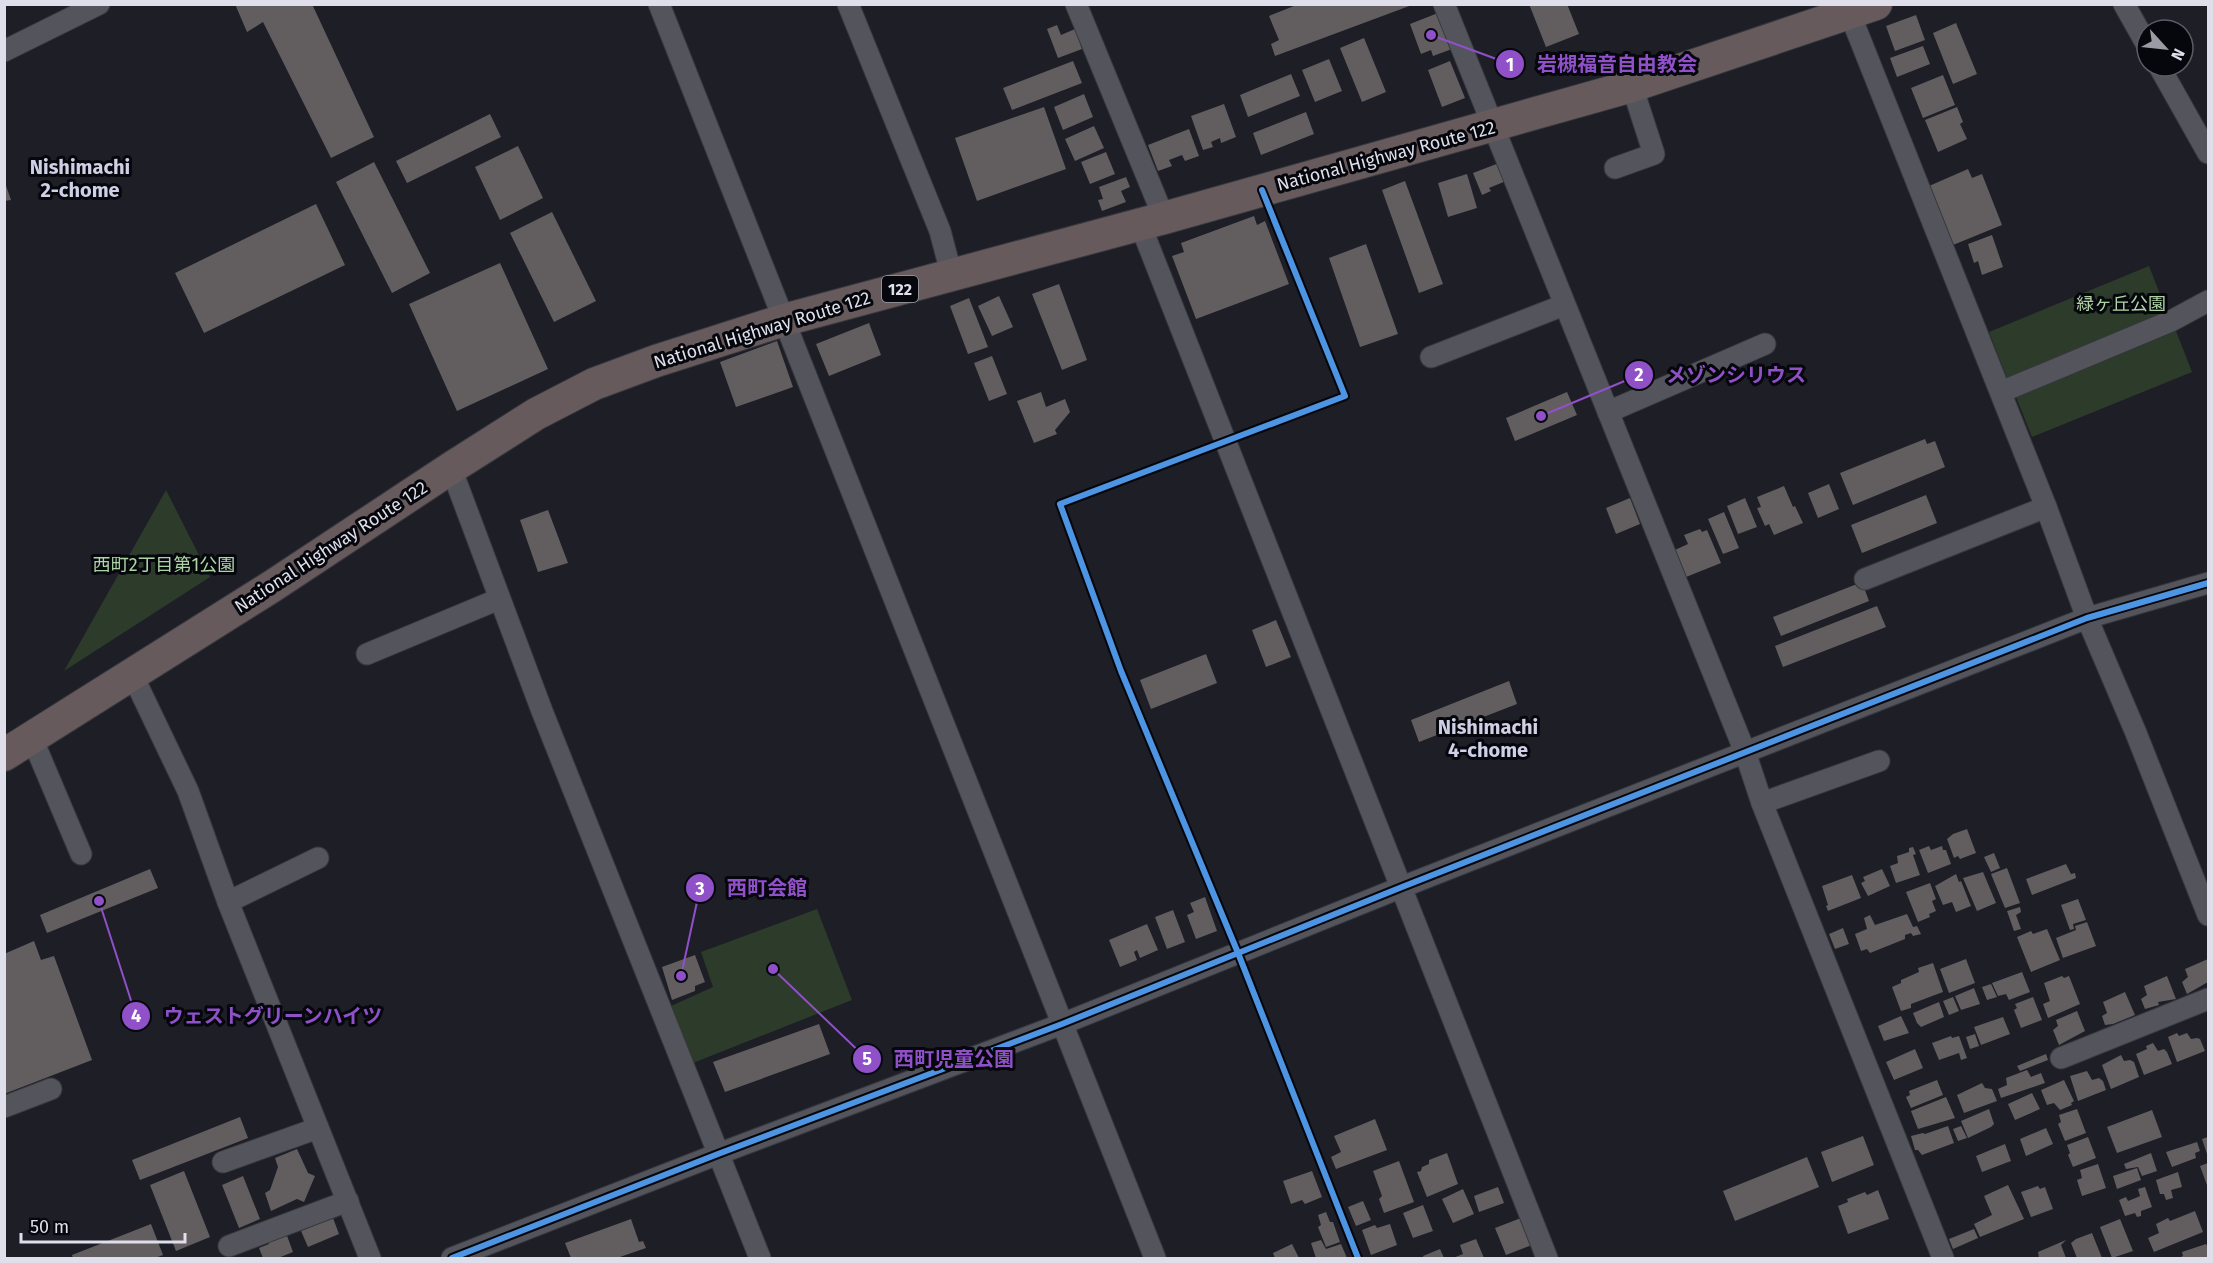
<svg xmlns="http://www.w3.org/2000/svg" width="2213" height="1263" font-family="'Fira Sans','Noto Sans JP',sans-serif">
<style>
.green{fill:#2c3b2a}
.building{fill:#625e60}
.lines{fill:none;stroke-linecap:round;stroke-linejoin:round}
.minor-casing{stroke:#38383f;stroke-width:23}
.highway-casing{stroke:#38383f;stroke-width:34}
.minor{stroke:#54555c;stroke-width:21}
.highway{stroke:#665a5c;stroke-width:32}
.cycleway-casing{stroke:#06070d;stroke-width:10}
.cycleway{stroke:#4d94e3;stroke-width:6}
.labels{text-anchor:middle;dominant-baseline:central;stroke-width:6;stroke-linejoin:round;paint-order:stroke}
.shield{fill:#06070d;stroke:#9d9ea8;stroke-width:1.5}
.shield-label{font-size:16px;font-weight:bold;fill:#dedfea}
.street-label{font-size:18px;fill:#dedfea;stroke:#06070d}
.park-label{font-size:18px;fill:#add4a4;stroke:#06070d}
.neighbourhood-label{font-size:20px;font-weight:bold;fill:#ced0e6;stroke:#06070d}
.leader{fill:none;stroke:#8f50c8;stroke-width:2}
.callout-dot{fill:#8f50c8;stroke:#06070d;stroke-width:2}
.mark-label{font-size:18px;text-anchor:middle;font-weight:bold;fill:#fff}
.callout-label{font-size:20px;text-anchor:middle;font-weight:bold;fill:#8f50c8;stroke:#06070d;stroke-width:6;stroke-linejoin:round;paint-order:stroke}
</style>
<rect width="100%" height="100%" fill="#1e1e27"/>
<g class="green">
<path d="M2149,266L2167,312L2007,378L1989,332Z"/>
<path d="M2176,331L2192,372L2032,437L2016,397Z"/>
<path d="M166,490L210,577L64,671Z"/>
<path d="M817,909L852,1000L693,1063L671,1006L713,987L701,952Z"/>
</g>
<g class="building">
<path d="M235,4H312L374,137L331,158L263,22L247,32Z"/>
<path d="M1299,4H1412V5L1275,56L1271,44L1279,40L1269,16Z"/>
<path d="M1529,4H1567L1579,34L1546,47Z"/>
<path d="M1438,13L1452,49L1433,56L1431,50L1421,54L1410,24Z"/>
<path d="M1916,15L1925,40L1895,51L1886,26Z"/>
<path d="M1956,23L1977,74L1953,84L1933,33Z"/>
<path d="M1057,25L1061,35L1075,29L1082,49L1058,58L1047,29Z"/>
<path d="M1364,38L1386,92L1362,102L1340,48Z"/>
<path d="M1923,46L1930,64L1897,77L1890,58Z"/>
<path d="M1329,59L1342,91L1315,102L1302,70Z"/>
<path d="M1073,61L1082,83L1012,110L1003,88Z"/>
<path d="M1450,61L1465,98L1442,107L1428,70Z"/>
<path d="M1291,74L1300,96L1248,117L1240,95Z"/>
<path d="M1943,75L1955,105L1923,118L1911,88Z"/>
<path d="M1084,94L1093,117L1063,130L1054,107Z"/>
<path d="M1224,104L1236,137L1221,143L1220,138L1211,142L1213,147L1203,150L1191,116Z"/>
<path d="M1044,107L1066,169L977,201L955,138Z"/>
<path d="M1957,107L1963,122L1960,124L1967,139L1938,152L1925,120Z"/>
<path d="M1306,112L1314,134L1261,155L1253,133Z"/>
<path d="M490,114L501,137L407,183L396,161Z"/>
<path d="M1094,126L1104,148L1075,161L1065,139Z"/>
<path d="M1189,129L1199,156L1185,161L1182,155L1169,160L1172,166L1158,171L1148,145Z"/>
<path d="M518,146L543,198L500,220L475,167Z"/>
<path d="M1106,152L1115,174L1090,184L1081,162Z"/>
<path d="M374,162L430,273L392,293L336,182Z"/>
<path d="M1499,163L1506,181L1489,188L1491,191L1482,195L1473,173Z"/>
<path d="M1968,169L1972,178L1982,174L2002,225L1953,245L1929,186Z"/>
<path d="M1467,174L1477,208L1448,217L1438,183Z"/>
<path d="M1126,177L1130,187L1121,191L1126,202L1102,211L1098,200L1103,199L1099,187Z"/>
<path d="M4,180L11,200L4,201Z"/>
<path d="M1405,181L1443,284L1419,293L1382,190Z"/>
<path d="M316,204L345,265L204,333L175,273Z"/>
<path d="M552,212L596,301L554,322L510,233Z"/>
<path d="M1254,216L1257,225L1265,221L1289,284L1196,319L1172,256L1184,252L1181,243Z"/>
<path d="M1992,235L2003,267L1982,275L1978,261L1974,263L1968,244Z"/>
<path d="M1366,244L1398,334L1360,347L1329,258Z"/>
<path d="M500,263L548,369L457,411L409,304Z"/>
<path d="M1059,284L1087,360L1062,370L1032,294Z"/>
<path d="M999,296L1013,327L992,336L978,306Z"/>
<path d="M969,298L988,347L968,354L950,306Z"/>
<path d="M869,323L881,355L829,376L816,344Z"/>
<path d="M777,341L793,387L736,407L720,362Z"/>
<path d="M992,356L1007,394L989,401L974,363Z"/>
<path d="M1041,392L1046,407L1065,399L1070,412L1055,430L1057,434L1034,443L1017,401Z"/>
<path d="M1567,392L1577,415L1515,441L1506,418Z"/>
<path d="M1925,439L1927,444L1935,441L1945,467L1853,505L1840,473Z"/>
<path d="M1829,484L1839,509L1818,518L1808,493Z"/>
<path d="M1784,486L1793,507L1795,506L1803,523L1774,535L1769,524L1765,526L1757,508L1761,507L1757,497Z"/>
<path d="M1926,495L1937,523L1862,553L1851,525Z"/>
<path d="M1630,498L1640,524L1616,534L1606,508Z"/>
<path d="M1745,498L1757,527L1738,534L1727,506Z"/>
<path d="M548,510L568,563L538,572L520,520Z"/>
<path d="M1724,512L1739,548L1723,554L1708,519Z"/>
<path d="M1700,529L1702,532L1707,530L1721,563L1686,577L1675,550L1688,544L1684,535Z"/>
<path d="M1862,582L1869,601L1781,636L1773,617Z"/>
<path d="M1877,606L1886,627L1783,667L1775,646Z"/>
<path d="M1276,620L1291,657L1266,667L1252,630Z"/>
<path d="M1206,654L1217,683L1151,709L1140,680Z"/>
<path d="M1509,681L1517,704L1419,742L1411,720Z"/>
<path d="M1967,829L1976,853L1960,859L1958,856L1954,858L1947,839L1953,834Z"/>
<path d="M1929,846L1931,850L1942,846L1943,850H1946L1951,864L1928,873L1919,850Z"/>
<path d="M1913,847L1916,854L1913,855L1920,875L1896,883L1890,866L1898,863L1897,856L1909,852V848Z"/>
<path d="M1994,853L2000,868L1991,872L1984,857Z"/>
<path d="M2066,864L2071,874L2075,873L2076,878L2032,895L2026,879Z"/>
<path d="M2007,868L2020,903L2005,908L1991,874Z"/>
<path d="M150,869L158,888L47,933L40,915Z"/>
<path d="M1882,869L1890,886L1868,896L1861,883L1865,881L1863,877Z"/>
<path d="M1983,872L1996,903L1977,911L1963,878Z"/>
<path d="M1956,874L1959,882L1961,881L1971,906L1956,912L1952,902L1943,905L1935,886Z"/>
<path d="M1852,875L1861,898L1828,911L1826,906L1828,905L1822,886Z"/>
<path d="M1930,883L1936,899L1932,901L1936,911L1929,914L1930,917L1918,922L1906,892Z"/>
<path d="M1205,897L1217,931L1196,939L1187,915L1194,912L1190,903Z"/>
<path d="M2078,899L2086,920L2073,924L2074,929L2070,930L2061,905Z"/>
<path d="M2020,907L2021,912L2016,915L2021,929L2014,931L2007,911Z"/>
<path d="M1173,910L1185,942L1167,949L1155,917Z"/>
<path d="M1907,914L1913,927L1917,926L1921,934L1913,936L1911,933L1905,935V939L1870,953L1867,949L1861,951L1855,934L1867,929L1864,918L1870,915L1875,925Z"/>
<path d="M2087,922L2096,946L2063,958L2056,938L2076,930L2075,926Z"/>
<path d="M1147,924L1158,950L1140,958L1137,950L1134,952L1137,960L1120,967L1109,940Z"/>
<path d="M1843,928L1849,944L1835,949L1829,934Z"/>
<path d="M2047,929L2060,960L2031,972L2017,937L2031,931L2033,934Z"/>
<path d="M34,941L41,960L54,956L92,1060L4,1094V954Z"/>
<path d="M695,955L705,982L695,986V991L672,1000L662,967Z"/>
<path d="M1966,959L1975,983L1949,993L1940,969Z"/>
<path d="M2208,959V982L2187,994L2182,982L2188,977L2185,969Z"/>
<path d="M1933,963L1943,992L1911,1004V1008L1901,1011L1892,987L1901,983V980L1919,972L1918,968Z"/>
<path d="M2022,972L2030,992L2009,1000L2006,994L1998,996L1992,983Z"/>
<path d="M2062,976L2064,978L2069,976L2080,1004L2048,1018L2043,1004L2050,1001L2044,983Z"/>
<path d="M2167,976L2176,999L2158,1002L2159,1005L2145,1009L2141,999L2147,995L2144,986Z"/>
<path d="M1991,984L1997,997L1987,1000L1982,987Z"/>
<path d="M1974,988L1980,1004L1961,1010L1955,996Z"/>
<path d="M2125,992L2135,1015L2113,1024L2105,1025L2102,1016L2107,1013L2103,1002Z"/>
<path d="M1953,997L1959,1011L1949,1015L1943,1001Z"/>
<path d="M2033,997L2042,1020L2021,1028L2014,1010L2017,1008L2015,1004Z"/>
<path d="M1939,1002L1944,1017L1921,1027L1917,1023L1913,1013Z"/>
<path d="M2077,1011L2085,1031L2059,1045L2053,1030L2058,1026L2056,1020Z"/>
<path d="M1901,1016L1909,1033L1884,1041L1878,1026Z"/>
<path d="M2003,1017L2010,1034L1981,1045L1974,1027Z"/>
<path d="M819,1024L830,1054L725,1092L713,1062Z"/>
<path d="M2177,1033L2179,1036L2187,1033L2191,1039L2197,1038L2200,1039L2205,1051L2177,1062L2168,1037Z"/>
<path d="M1975,1034L1979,1046L1970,1049L1966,1037Z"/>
<path d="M1951,1036L1952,1038L1959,1036L1967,1058L1961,1060L1959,1053L1939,1060L1932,1043Z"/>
<path d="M2153,1043L2158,1051L2164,1049L2167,1052L2172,1064L2144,1075L2136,1054L2147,1049L2146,1046Z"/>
<path d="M1915,1049L1923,1068L1894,1080L1886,1062Z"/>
<path d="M2046,1054L2048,1060L2020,1071L2017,1066Z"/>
<path d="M2121,1055L2124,1061L2130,1060L2134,1062L2139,1077L2111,1089L2102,1065Z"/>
<path d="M2027,1070L2031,1077L2041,1073L2045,1083L2001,1098L1998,1089L2007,1085L2006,1078Z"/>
<path d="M2087,1071L2092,1080L2099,1078L2103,1081L2106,1090L2078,1101L2070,1076Z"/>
<path d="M1937,1080L1943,1095L1911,1108L1906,1097L1910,1095L1909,1091Z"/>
<path d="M2064,1080L2074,1101L2071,1103L2072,1105L2060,1110L2054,1103L2047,1105L2041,1090Z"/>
<path d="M1982,1083L1985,1088L1992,1089L1997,1101L1964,1113L1957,1095Z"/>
<path d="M2032,1093L2040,1109L2015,1120L2008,1104Z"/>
<path d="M1946,1097L1955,1118L1918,1129L1911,1111Z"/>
<path d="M1989,1109L1994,1124L1991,1127L1968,1138L1961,1121Z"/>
<path d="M2077,1109L2086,1133L2065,1141L2058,1124L2061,1122L2059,1115Z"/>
<path d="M2152,1110L2162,1137L2117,1153L2107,1127Z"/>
<path d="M240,1117L248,1138L140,1180L132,1160Z"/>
<path d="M1375,1119L1387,1150L1336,1169L1331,1157L1341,1152L1334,1136Z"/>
<path d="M1948,1126L1954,1143L1922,1155L1918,1150H1915L1911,1136L1923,1133L1925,1134Z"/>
<path d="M1961,1126L1967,1138L1958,1141L1953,1129Z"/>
<path d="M2046,1128L2053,1144L2026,1156L2020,1139Z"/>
<path d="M1863,1136L1874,1165L1832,1182L1821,1152Z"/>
<path d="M2088,1137L2096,1158L2073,1167L2068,1155L2070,1153L2067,1145Z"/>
<path d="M2208,1137V1157L2202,1139Z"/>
<path d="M2197,1142L2200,1151L2195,1153L2196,1158L2172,1167L2166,1152Z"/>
<path d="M2005,1144L2011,1161L1982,1172L1976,1156Z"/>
<path d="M297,1149L308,1173L315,1176L304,1202L297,1199L271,1211L265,1193L270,1190L278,1167L275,1158Z"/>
<path d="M1447,1153L1458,1184L1427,1197L1417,1172L1421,1171L1422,1167L1429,1164V1160Z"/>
<path d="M2151,1153L2157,1171L2142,1176L2138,1167L2126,1169L2124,1164Z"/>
<path d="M1807,1157L1819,1187L1735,1221L1723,1191Z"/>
<path d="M1399,1161L1414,1202L1384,1213L1379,1199L1382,1196L1373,1171Z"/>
<path d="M2208,1163V1188L2200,1166Z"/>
<path d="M2098,1164L2106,1188L2082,1196L2077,1180L2082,1178L2080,1170Z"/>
<path d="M2137,1168L2141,1180L2117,1189L2113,1176Z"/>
<path d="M184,1171L210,1237L176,1251L150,1185Z"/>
<path d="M1312,1171L1322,1197L1305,1204L1302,1200L1291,1204L1283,1181Z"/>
<path d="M2178,1172L2182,1187L2171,1190L2173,1198L2166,1200L2164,1194H2160L2156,1180Z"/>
<path d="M243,1176L260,1219L239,1228L222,1185Z"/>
<path d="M2008,1185L2024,1219L1980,1237L1974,1224L1992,1215L1984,1196Z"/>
<path d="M2038,1186L2040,1189L2045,1187L2053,1209L2031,1217L2021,1192Z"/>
<path d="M1498,1187L1504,1203L1479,1212L1474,1196Z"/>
<path d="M2145,1187L2152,1207L2141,1211V1216L2137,1217L2135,1213L2125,1216L2119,1200L2126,1197L2128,1201L2138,1197L2140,1196L2138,1189Z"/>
<path d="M1463,1189L1474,1214L1453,1223L1442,1199Z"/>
<path d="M1878,1190L1889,1219L1848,1234L1838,1206L1848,1202L1847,1199L1865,1192L1867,1195Z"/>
<path d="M1363,1201L1371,1220L1356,1226L1348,1207Z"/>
<path d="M1423,1205L1433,1231L1413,1238L1403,1213Z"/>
<path d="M2195,1211L2203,1232L2154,1252L2148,1238L2159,1233L2156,1224L2168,1218L2170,1221Z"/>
<path d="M1326,1212L1330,1222H1333L1340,1242L1326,1247L1318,1227L1321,1225L1318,1215Z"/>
<path d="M333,1218L339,1234L308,1247L301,1231Z"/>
<path d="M1521,1218L1532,1245L1506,1255L1495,1228Z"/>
<path d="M631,1219L639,1242L643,1241L646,1248L617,1258H571L565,1243Z"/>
<path d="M2120,1219L2133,1251L2112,1258L2100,1227Z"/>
<path d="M151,1224L163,1255L155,1258H73L72,1255Z"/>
<path d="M1390,1224L1397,1245L1371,1255L1362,1230L1375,1225L1377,1228Z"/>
<path d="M1974,1229L1978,1238L1953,1249L1949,1239Z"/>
<path d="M286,1233L293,1252L278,1258H263L259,1248L269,1244L267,1240Z"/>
<path d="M2092,1233L2102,1258H2077L2071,1243L2076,1239Z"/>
<path d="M1476,1239L1484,1258H1453L1463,1254L1460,1245Z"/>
<path d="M1321,1240L1326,1249L1341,1244L1347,1258H1316L1311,1243Z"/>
<path d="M2066,1240L2061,1245L2066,1258H2039L2038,1252Z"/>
<path d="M1292,1244L1299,1258H1275L1273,1253Z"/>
<path d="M2206,1244L2208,1247V1258H2179L2183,1256L2182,1252Z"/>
<path d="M1440,1249L1444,1258H1424L1423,1256Z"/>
</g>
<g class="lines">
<g class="minor-casing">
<g id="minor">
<path d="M659,4L1155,1258"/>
<path d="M848,4L940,231L949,265V275"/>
<path d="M1076,4L1164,218"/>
<path d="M1444,4L1745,752L1762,803L1943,1258"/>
<path d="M1846,4L2046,507L2087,618L2136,733L2208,915"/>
<path d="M2124,4L2147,45"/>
<path d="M4,51L99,4"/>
<path d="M2159,66L2208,153"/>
<path d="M1615,168L1654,154L1632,86"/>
<path d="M1140,224L1547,1258"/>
<path d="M1431,357L1564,305"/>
<path d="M2001,392L2171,321L2208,301"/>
<path d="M1608,412L1765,344"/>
<path d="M451,468L542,711L760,1258"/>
<path d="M1865,579L2046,507"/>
<path d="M367,654L499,599"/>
<path d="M133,676L188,791L228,902L370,1258"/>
<path d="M32,738L81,854"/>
<path d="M1762,803L1879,761"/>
<path d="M228,902L318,858"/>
<path d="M2061,1058L2208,999"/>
<path d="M4,1107L51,1089"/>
<path d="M223,1162L318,1128"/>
<path d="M229,1246L348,1201"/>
<path d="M452,1258L718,1154L1062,1024L1402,887L2087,618L2208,583"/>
</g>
</g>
<g class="highway-casing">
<path id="highway" d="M4,755L271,587L451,468L536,414L594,384L656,361L784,320L1164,218L1632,86L1876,4"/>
</g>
<use href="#minor" class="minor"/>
<use href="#highway" class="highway"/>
<g class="cycleway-casing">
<g id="cycleway">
<path d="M1262,190L1345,396L1060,504L1121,671L1238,953L1358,1258"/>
<path d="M452,1258L718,1154L1062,1024L1402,887L2087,618L2208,583"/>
</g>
</g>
<use href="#cycleway" class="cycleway"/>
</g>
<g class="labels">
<rect class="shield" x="882" y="276" width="36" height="26" rx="4.5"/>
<g class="shield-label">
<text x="900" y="289">122</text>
</g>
<g class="street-label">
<text transform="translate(1386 156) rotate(-15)">National Highway Route 122</text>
<text transform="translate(762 330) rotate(-17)">National Highway Route 122</text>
<text transform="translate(331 547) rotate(-33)">National Highway Route 122</text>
</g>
<g class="park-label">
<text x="2121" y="304">緑ヶ丘公園</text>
<text x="164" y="565">西町2丁目第1公園</text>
</g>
<g class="neighbourhood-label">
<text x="80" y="167">Nishimachi<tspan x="80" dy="23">2-chome</tspan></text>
<text x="1488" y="727">Nishimachi<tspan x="1488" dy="23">4-chome</tspan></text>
</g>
</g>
<path class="leader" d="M1431 35L1510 64M1541 416L1639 375M681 976L700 888M99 901L136 1016M773 969L867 1059"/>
<g class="callout-dot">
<circle cx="1431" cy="35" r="6"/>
<circle cx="1541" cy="416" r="6"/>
<circle cx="681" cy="976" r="6"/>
<circle cx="99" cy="901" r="6"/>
<circle cx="773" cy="969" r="6"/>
<circle cx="1510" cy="64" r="15"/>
<circle cx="1639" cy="375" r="15"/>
<circle cx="700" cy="888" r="15"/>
<circle cx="136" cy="1016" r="15"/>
<circle cx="867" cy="1059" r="15"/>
</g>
<g class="mark-label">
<text x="1510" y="71">1</text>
<text x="1639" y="381">2</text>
<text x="700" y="895">3</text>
<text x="136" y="1022">4</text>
<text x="867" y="1065">5</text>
</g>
<g class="callout-label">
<text x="1617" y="71">岩槻福音自由教会</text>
<text x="1736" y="382">メゾンシリウス</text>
<text x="767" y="895">西町会館</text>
<text x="273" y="1023">ウェストグリーンハイツ</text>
<text x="954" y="1066">西町児童公園</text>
</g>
<rect width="2213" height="1263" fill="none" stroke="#dedfea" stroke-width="12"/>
<g transform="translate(2165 48) rotate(117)"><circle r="28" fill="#06070d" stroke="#5c5d65" stroke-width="1.5"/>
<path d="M0-4.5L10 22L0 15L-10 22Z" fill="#9b9ba6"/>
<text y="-9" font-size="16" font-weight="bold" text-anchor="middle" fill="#dedfea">N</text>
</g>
<path d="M21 1233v9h164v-9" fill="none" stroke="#dedfea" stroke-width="3"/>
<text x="30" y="1233" font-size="18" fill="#dedfea" stroke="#06070d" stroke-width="4.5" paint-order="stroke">50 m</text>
</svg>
